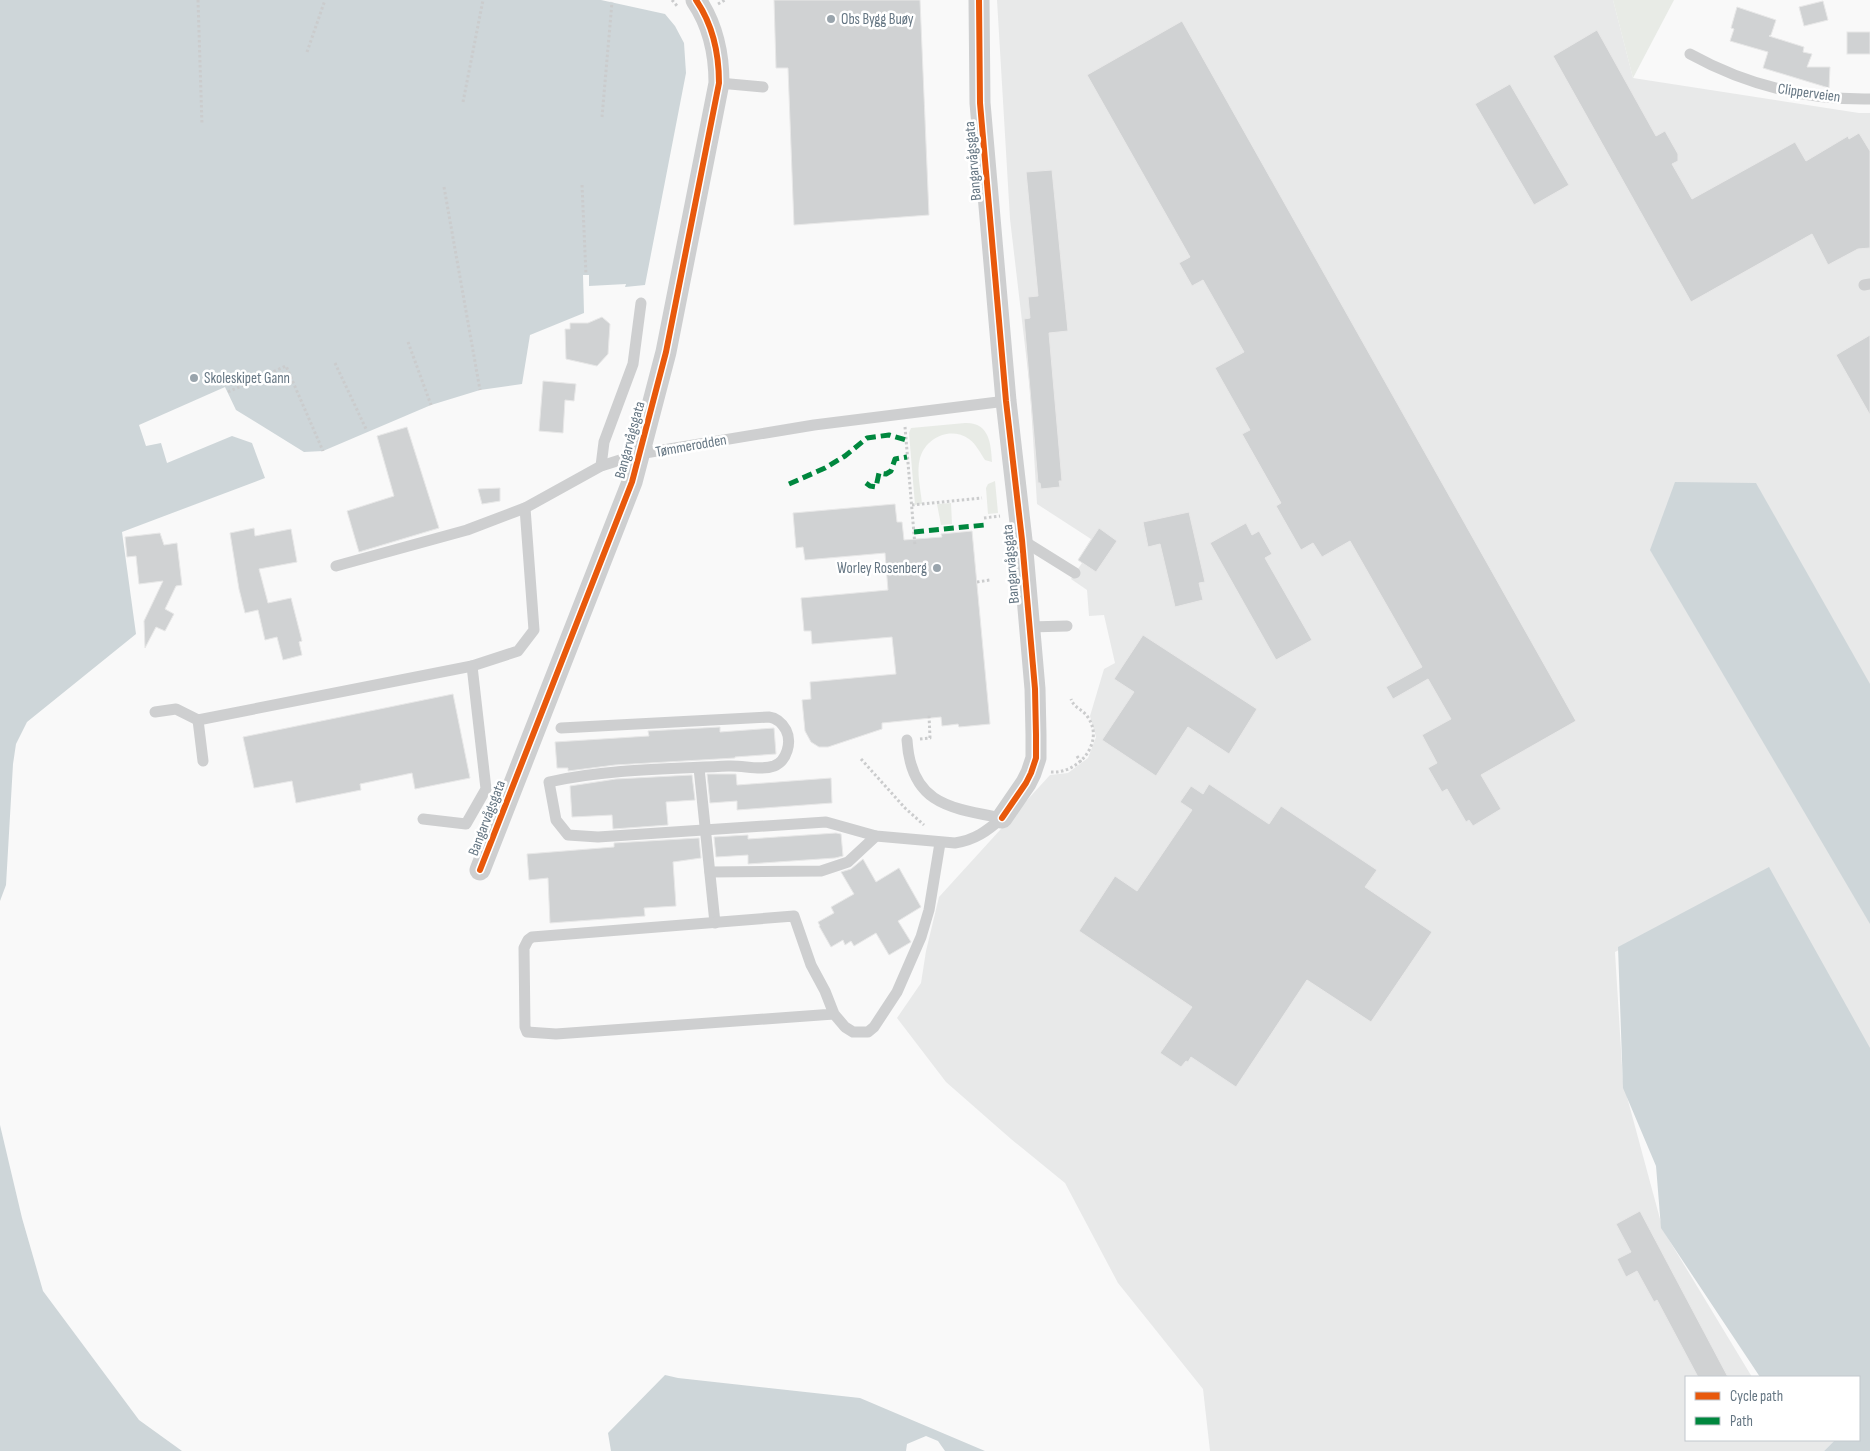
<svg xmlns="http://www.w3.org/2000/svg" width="1870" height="1451" font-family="'Sofia Sans Condensed',sans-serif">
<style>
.built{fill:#e8e9e9}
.green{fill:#e8ebe6}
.water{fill:#ced6d9}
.building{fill:#d0d2d3;stroke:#e8e8e8}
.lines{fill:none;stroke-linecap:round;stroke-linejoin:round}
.path{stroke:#cbcccd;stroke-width:3;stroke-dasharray:2.5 2.5;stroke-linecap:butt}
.service{stroke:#cecfd0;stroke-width:11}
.minor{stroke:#cecfd0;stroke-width:21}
.quiet{stroke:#00873e;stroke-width:5;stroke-dasharray:10 5;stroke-linecap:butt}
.cycleway-casing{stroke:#fff;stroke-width:9}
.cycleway{stroke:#e8590c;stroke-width:6}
.poi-dot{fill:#99a4ac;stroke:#fff;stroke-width:2}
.labels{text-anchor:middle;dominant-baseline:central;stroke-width:5;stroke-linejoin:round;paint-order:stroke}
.poi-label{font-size:15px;fill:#657683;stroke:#fff;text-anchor:start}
.street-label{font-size:15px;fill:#657683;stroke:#fff}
</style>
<rect width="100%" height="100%" fill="#f9f9f9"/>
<path class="built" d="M997,0H1613L1633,78L1859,113H1870V1052L1770,874L1615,952L1623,1082L1663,1230L1752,1377H1686V1440H1835L1824,1451H1210L1203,1389L1118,1283L1065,1183L1011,1139L946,1082L897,1018L921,983L926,951L939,897L1050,775L1068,773L1088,758L1096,737L1090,716L1104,669L1115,663L1104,615L1089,616L1087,590L1071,579L1082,563L1078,560L1091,539L1037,504L1030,389L1010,219Z"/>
<g class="green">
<path d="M1613,0H1674L1633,78Z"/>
<path d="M965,423C989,422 991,443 992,462L985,460C980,453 977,445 969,439C951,426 926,437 920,458C916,472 921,490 922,504L915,505L909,433L911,428Z"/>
<path d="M995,481L998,513L988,514L986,488L988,484Z"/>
<path d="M951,503L952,524L941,525L937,504Z"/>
</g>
<g class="water">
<path d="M0,0H601L665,14L675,26L684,43L686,73L645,285L625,287L626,284L589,286V275H583L584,313L530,335L522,384L480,390L431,405L323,451L304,452L236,410L225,387L139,425L146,446L161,443L167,463L232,436L252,443L265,478L122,532L136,634L27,722L16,744L13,764L6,885L0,901Z"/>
<path d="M1675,482L1756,483L1870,684V924L1650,550Z"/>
<path d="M1769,867L1870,1048V1451H1824L1835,1440H1859V1377H1760L1661,1228L1656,1166L1623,1088L1618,947Z"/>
<path d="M0,1125L22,1218L43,1291L139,1420L182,1451H0Z"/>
<path d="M665,1375L678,1378L860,1398L985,1451H945L938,1441L926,1436L907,1444L906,1451H611L608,1433Z"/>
</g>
<g class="building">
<path d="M774,0H920L929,215L794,225L788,68H776Z"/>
<path d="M1823,1L1828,20L1804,26L1799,7Z"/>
<path d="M1737,7L1776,20L1771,35L1769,36L1804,47L1803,52L1812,54L1807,67H1830L1829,88L1763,68L1768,52L1730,41L1734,29L1731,28Z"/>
<path d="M1182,21L1576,721L1481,775L1501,809L1473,826L1469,820L1466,822L1447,789L1442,792L1428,768L1437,763L1422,735L1451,719L1428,679L1393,699L1386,687L1422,667L1350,541L1322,557L1313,543L1301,550L1276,506L1281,503L1242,434L1250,430L1215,368L1244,352L1203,280L1192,286L1179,263L1190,257L1087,75Z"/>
<path d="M1597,30L1656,136L1665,131L1678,154V161L1672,164L1692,199L1795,142L1806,161L1848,136L1849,139L1859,133L1870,151V248L1858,249L1828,265L1812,234L1691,302L1553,56Z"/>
<rect x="1847" y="32" width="23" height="22"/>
<path d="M1510,84L1569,185L1534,205L1475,104Z"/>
<path d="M1052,170L1068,331L1049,333L1062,481H1059L1060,487L1041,489L1040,483H1038L1024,319L1030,318L1028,297L1038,296L1026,172Z"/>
<path d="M602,317L610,324L608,354L597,366L566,359L565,329H570V323H588Z"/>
<path d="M1870,335V415L1836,355Z"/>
<path d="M543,381L576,384L574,401L565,400L563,433L539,431Z"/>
<path d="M407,427L439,528L359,552L347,511L394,496L377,436Z"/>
<path d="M500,488V501L482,504L478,489Z"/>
<path d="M895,504L897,522H902L904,540L942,537L941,534L972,531L990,724L959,727L958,724L942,726L941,717L882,723V729L828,747H819L811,742L805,731L802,700L811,699L810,682L896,674L892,637L812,644L811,631H804L801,598L888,590L885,553L805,560L803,547L796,548L793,513Z"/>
<path d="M1189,512L1205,582L1199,583L1203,600L1175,607L1160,544L1148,547L1143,522Z"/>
<path d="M1246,523L1252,535L1259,531L1272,554L1265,558L1312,640L1276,660L1210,543Z"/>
<path d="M254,528L255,536L291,529L297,562L259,569L268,603L291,598L302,641L299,642L302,655L283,660L277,637L265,640L258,610L245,613L239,589L230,533Z"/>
<path d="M1099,528L1117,541L1096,572L1078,560Z"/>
<path d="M160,533L164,545L177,543L182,585L176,586L165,609L174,614L165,631L156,627L145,648L144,621L163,581L139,584L136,556L127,557L125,537Z"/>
<path d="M1143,635L1257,709L1229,754L1188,727L1156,776L1102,740L1134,692L1114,679Z"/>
<path d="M453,694L470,778L415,789L412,773L360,784L361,790L296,803L292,781L254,788L243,737Z"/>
<path d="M720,727V732L774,728L776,754L735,757V758L615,765L568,771V768H557L555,742L649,736L648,731Z"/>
<path d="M707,774H736L737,785L831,778L832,803L737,810V801L710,803Z"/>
<path d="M692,775L695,800L666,802L668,825L613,829L612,815L572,817L570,786L616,779Z"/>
<path d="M1209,784L1269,824L1281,806L1377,870L1365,887L1432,932L1371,1022L1307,980L1236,1087L1191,1057L1188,1062L1186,1061L1181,1067L1160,1053L1192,1007L1079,931L1115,876L1137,891L1192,810L1180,802L1191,786L1203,794Z"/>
<path d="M836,833L841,834L843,856L835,858L748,864V855L716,857L714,837L748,835V839Z"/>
<path d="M699,838L701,858L673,862L676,906L644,908L645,916L550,923L548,878L529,880L527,854L614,847V843Z"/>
<path d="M863,859L876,882L899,868L921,907L898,921L911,942L889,955L876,933L854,946L851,941L845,945L843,940L831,947L819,926H820L818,922L834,913L831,907L854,894L841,872L851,869Z"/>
<path d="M1640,1211L1728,1377H1698L1657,1300L1654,1302L1637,1271L1626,1277L1617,1259L1631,1252L1616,1224Z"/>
</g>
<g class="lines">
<g class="path">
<path d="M198,0L202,125"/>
<path d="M672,0L678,7"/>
<path d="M718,4L725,0"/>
<path d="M307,52L325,0"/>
<path d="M463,102L483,0"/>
<path d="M602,117L612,2"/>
<path d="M582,185L586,275"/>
<path d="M444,187L480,390"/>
<path d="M408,342L431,405"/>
<path d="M335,363L367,431"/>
<path d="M228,392L286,366L323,451"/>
<path d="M905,427L915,546"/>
<path d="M912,505L982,498"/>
<path d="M984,518L1000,516"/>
<path d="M977,582L990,580"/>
<path d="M920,739L930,738L929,715"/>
<path d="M1077,756L1082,764"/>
<path d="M861,759L905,808L924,825"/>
<path d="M1051,772C1079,774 1106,741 1087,716C1082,709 1074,708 1071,699"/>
</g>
<g class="service">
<path d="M1690,54C1746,85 1806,100 1870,99"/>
<path d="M719,83L763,87"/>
<path d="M1864,285L1870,284"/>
<path d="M601,466L604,442L633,364L641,303"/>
<path d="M1022,540L1075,573"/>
<path d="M336,566L467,530L525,508L601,466L639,454L814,425L1006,401"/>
<path d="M1029,627L1067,626"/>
<path d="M155,712L176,709L198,720L472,666L518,651L534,630L525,508"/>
<path d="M198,720L203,761"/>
<path d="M561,728L769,717C777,718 782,723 786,730C792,742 787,761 774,766C760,771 743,765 728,766C669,769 607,769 549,782L556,820L568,835L598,837L826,822L876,836L955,843C975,840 987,831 1002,818"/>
<path d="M907,740C911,804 949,808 1002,818"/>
<path d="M699,768L715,923"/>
<path d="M423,819L466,824L486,789L472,666"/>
<path d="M710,872L821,871L848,862L876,836"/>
<path d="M834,1014L556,1034L527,1032L525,1027L524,948L528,940L532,937L794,916L811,965L825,991L834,1014L845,1027L853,1032H868L874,1027L897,992L921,937L929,910L940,843"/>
</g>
<g class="minor">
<path d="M979,0L980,103L1006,401L1022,540L1035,689L1036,735V758L1031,773L1026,783L1002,818"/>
<path d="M480,870L632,482L666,352L719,83C719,53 713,25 696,0"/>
</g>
<g class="quiet">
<path d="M866,483L870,486L876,487L879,473L886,474L891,471L895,459L907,457"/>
<path d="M789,484L825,468L845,456L867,438L889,435L906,440"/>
<path d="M914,532L985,525"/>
</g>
<g class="cycleway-casing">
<g id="cycleway">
<path d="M979,0L980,103L1006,401L1022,540L1035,689L1036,735V758L1031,773L1026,783L1002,818"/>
<path d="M480,870L632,482L666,352L719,83C719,53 713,25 696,0"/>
</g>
</g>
<use href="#cycleway" class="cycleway"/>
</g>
<g class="poi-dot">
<circle cx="831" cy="19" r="5"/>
<circle cx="194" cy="378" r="5"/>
<circle cx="937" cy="568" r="5"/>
</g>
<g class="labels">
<g class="poi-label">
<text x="841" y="19">Obs Bygg Buøy</text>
<text x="204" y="378">Skoleskipet Gann</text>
<text x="927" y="568" text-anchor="end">Worley Rosenberg</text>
</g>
<g class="street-label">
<text transform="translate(1809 93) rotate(8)">Clipperveien</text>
<text transform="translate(973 161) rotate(-95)">Bangarvågsgata</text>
<text transform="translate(630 440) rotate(-75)">Bangarvågsgata</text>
<text transform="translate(691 446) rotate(-10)">Tømmerodden</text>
<text transform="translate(1011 564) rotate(-95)">Bangarvågsgata</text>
<text transform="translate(487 818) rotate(-69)">Bangarvågsgata</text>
</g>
</g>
<rect x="1685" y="1376" width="175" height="65" fill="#ffffff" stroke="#c1c8cd"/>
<rect x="1695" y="1392" width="25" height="8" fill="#e8590c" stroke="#c1c8cd"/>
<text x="1730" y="1401" font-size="15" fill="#657683">Cycle path</text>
<rect x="1695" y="1417" width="25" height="8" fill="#00873e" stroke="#c1c8cd"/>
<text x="1730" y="1426" font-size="15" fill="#657683">Path</text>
</svg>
